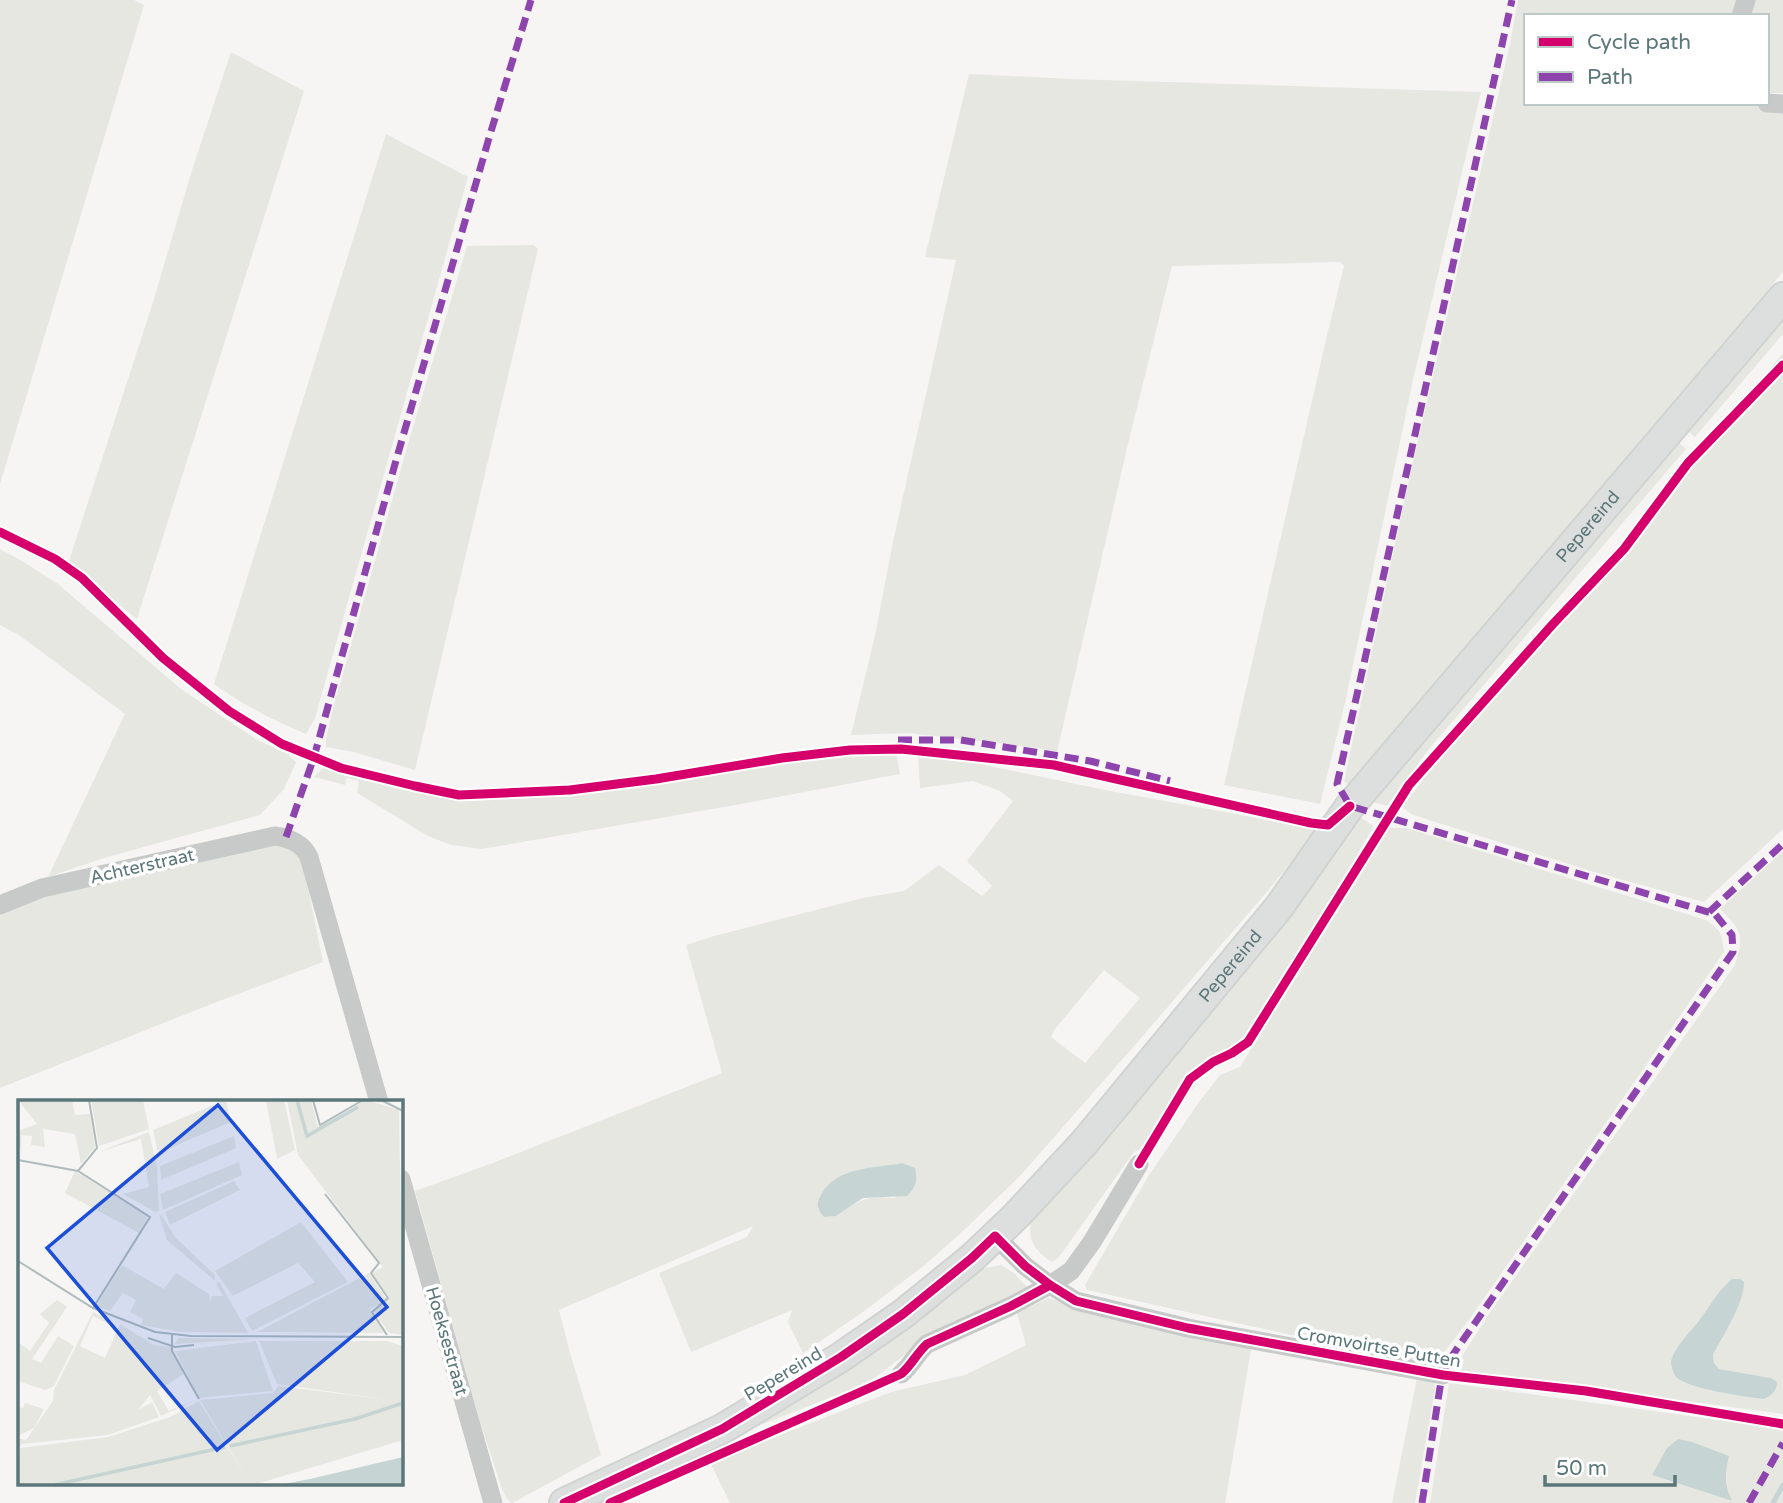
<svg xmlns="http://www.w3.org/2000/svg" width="1783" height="1503" font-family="'Varela Round',sans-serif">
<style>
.green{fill:#e6e7e1;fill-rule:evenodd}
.water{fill:#c6d5d3}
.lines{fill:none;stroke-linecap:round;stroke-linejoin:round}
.stream{stroke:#c6d5d3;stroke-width:5}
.secondary-casing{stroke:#d1d3d2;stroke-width:32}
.street{stroke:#c8caca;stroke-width:19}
.secondary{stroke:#dddfdf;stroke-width:28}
.quiet{stroke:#8e44ad;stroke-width:7;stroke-dasharray:14 7;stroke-linecap:butt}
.cycleway-casing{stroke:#fff;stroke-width:13}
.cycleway{stroke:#d6006c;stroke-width:9}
.labels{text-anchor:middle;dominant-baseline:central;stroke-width:7;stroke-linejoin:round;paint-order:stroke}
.street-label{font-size:18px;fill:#5c777a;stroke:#fff}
.inset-river{fill:none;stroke:#c6d5d3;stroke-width:3.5}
.inset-road{fill:none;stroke:#afbbbc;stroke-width:2}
.view{fill:#1d4ed8;fill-opacity:0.15;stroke:#1d4ed8;stroke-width:3.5}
.inset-edge{fill:none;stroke:#5c777a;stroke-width:3.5}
</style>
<rect width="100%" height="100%" fill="#f6f5f4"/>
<g class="green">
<path d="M0,0H134L144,5L0,484Z"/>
<path d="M1518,0H1737L1732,16H1526V103H1729L1783,108V272L1399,726L1348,784L1344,781L1410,475L1510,44Z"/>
<path d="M1755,0H1783V93H1767V16H1751Z"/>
<path d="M231,52L304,91L137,619L68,564L153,302L193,167Z"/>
<path d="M969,74L1072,79L1481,92L1413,380L1345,703L1320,804L1224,785L1328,331L1344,266L1340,262L1172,266L1128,444L1057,752L1030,747L908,733L851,735L874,640L894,537L956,260L925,257Z"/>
<path d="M386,134L468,177L315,718L306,734C270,719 245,706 214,684Z"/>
<path d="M534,245L538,249L415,770L354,752L326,747V738L334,705L408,444L467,246Z"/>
<path d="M1783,308V334L1695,437L1683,427Z"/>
<path d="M1783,353V829L1704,902L1594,872L1413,815L1402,807C1468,720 1540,639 1611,557C1669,490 1726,422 1783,353Z"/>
<path d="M1672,437L1686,449L1429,749L1387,806L1365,800Z"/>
<path d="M0,549L22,561L58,584L181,689L257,740L287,754L296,762L284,789L260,815L104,858L48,877L125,714L19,635L0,625Z"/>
<path d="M868,750L896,751L900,774L741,804L482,849L451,845L428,836L357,793L359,781L347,778L345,785L314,777L323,768L332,767L351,769L399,786L459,797H498L546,794L626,784Z"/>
<path d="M922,752L1105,790L1311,828L1315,832L1272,886L1135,1045L1020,1176L964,1230L926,1264L863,1312L803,1353L788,1322L792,1310L691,1352L659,1273L747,1237L753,1226L559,1310L570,1353L601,1455L512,1503L507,1499L502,1489L480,1422L415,1191L490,1164L722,1073L686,945L714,936L863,898L904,891L939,865L982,896L992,886L967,861L1013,801L1000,791L973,781L920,788L918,753ZM1104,970L1140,998L1085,1063L1051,1037L1055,1029ZM902,1163L895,1198C863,1195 862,1200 836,1216L818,1209C817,1172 874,1168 902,1163Z"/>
<path d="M1360,817L1374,826L1327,906L1232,1054L1213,1061L1155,1140L1145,1147L1134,1152L1059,1257L1052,1262C1036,1253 1024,1236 1033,1218L1120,1118L1354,818Z"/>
<path d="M1389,828H1406L1706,920C1721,930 1722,934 1724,952L1651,1058L1469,1320L1445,1351L1437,1367L1087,1290L1085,1285L1149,1175L1199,1102L1220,1075L1240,1067L1353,882Z"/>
<path d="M271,844L289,848L303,862L323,962L214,1003L0,1088V911L60,889Z"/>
<path d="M1783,851V1414L1453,1370L1491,1311L1735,965C1744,935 1743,932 1720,909ZM1727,1283L1737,1308L1713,1355L1714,1363L1719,1369L1771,1378L1752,1397C1735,1394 1687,1389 1676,1377C1672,1372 1672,1367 1671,1361Z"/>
<path d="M1001,1265L1014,1273L1028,1288L924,1340L876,1377L859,1386L720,1441L852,1367L939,1304L983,1268Z"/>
<path d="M1049,1298L1081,1309L1252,1344L1225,1503H730L710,1462L891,1392L965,1375L1026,1345L1017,1313Z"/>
<path d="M1417,1378L1434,1380L1435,1389L1415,1503H1392Z"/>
<path d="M1449,1383L1783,1429V1503H1430ZM1729,1456C1725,1476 1725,1482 1731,1501L1652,1475Z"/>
</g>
<g class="water">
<path d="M902,1163L915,1168C918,1180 916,1187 907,1196L863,1198L836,1216L824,1217C816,1208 816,1203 822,1193C837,1167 875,1168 902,1163Z"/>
<path d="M1732,1279H1740L1744,1282C1744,1304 1723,1335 1713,1355L1714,1363L1719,1369L1771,1378L1777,1382C1777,1391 1772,1395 1764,1399C1747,1397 1687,1389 1676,1377C1673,1373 1671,1366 1671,1362C1673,1349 1690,1332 1698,1322C1709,1308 1718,1290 1732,1279Z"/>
<path d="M1678,1439L1692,1442L1729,1456C1725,1474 1724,1484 1732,1501L1652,1475L1667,1448Z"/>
</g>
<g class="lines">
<path class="stream" d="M1773,1503L1783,1485"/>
<g class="secondary-casing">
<g id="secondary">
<path id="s1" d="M564,1503L722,1429L841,1357L903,1314L972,1258L1017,1215L1084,1143L1279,907L1350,806L1783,297"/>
</g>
</g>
<g class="street">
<path d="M1741,16L1746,0"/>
<path d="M1767,103L1783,104"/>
<path d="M0,905L42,888L275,836C290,838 302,843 309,857L379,1102"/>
<path d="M401,1179L493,1503"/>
<path d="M995,1236L1025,1266L1050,1285L1076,1301L1188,1328L1443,1375"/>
<path d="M901,1374C911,1366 916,1354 927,1344L1011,1306L1050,1285L1071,1271L1092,1242L1139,1164"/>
</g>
<use href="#secondary" class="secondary"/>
<g class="quiet">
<path d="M898,740H961L1090,761L1170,781"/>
<path d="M286,837L314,757L395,464L489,138L531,0"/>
<path d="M1709,912L1783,844"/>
<path d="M1422,1503L1441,1381L1452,1356L1733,952L1732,935L1715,914L1350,806L1337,784L1512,0"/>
<path d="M1749,1503L1783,1443"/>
</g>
<g class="cycleway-casing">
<g id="cycleway">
<path d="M0,532L55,559L82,578L163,658L229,711L282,744L341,768L415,786L459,795L570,790L656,779L782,758L850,750L901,749L1054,765L1311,823L1328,825L1350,806"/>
<path d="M1139,1164L1190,1079L1213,1062L1232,1053L1248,1042L1409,785L1553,624L1624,549L1688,463L1783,365"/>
<path d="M564,1503L722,1429L841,1357L903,1314L972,1258L995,1236L1025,1266L1050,1285L1076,1301L1188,1328L1443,1375L1586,1391L1783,1424"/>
<path d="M610,1503L901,1374C911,1366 916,1354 927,1344L1011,1306L1050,1285"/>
</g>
</g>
<use href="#cycleway" class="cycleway"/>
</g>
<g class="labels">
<g class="street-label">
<text stroke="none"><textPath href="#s1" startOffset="1435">Pepereind</textPath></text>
<text transform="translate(142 866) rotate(-13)">Achterstraat</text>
<text stroke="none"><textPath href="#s1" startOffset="868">Pepereind</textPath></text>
<text transform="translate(447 1341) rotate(74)">Hoeksestraat</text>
<text transform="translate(1379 1347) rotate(10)">Cromvoirtse Putten</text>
<text transform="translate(783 1374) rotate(-31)">Pepereind</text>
</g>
</g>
<g transform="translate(18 1100)">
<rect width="385" height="385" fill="#f6f5f4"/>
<path d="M0,0H54L57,15L72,14L77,47L63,64L57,34L25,29L27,47L13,45L14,36L3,35L4,58L0,31L19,24ZM73,0H125L131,29L81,46ZM208,0L213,22L140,53L135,30ZM248,0H266L277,50L259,59ZM269,0H293L300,27L348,0L381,10L385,235L371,233L355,210L372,198L354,173L365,167L280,55ZM131,32L139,67L141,111L137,112L105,94L131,87L123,39L80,52ZM216,36L218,48L143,80L142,66ZM221,62L224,75L145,110L142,94ZM57,71L130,116L121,133L47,93ZM216,81L222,90L152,125L147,112ZM141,115L144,116L157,137L197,175V181L149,140ZM283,122L330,182L234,231L227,218L297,182L280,163L215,196L197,171ZM104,165L146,189L158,173L191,194L192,202L194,196H205L198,184L201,181L230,233L163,232L123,225L125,219L112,212L118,200L105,193L92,211L78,206ZM351,173L369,200L352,209L366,233L239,232ZM39,200L49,207L14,259L23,263L40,236L56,246L36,286L27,290L0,281V242L12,251L31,223L22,214ZM75,212L93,221L91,224L75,216L62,246L87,258L102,224L136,245L152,247L166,274L139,291L151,311L180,299L143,316L132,295L120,310L134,302L141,317L90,335L4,344L0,348V338L8,340L35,301L36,290ZM160,238L237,239L157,244ZM238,241L255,291L181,298L157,251ZM241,241H369L385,246V340L235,385H0L2,348L90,337L152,317L181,301L229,379L182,300L255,293L260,286L373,300L259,284ZM32,298L16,328L0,336V307L5,308L7,303L26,309Z" fill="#e6e7e1"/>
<path d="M385,357V385H260L292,379Z" fill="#c6d5d3"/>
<path class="inset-river" d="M279,0L289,36L340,7M212,346L337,319L385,303M36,385L207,347"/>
<path class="inset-road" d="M295,0L302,25L345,0M363,0L385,11M0,60L60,71L132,117L75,208M60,71L79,48L71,0M307,94L361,163L353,173L370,198L354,212L369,235M0,161L75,208L137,232L173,236L385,237M154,235V251L181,299M130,238L157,247L176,245"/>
<path class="view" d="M200,5L369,207L199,350L29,148Z"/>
<rect width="385" height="385" class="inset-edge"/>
</g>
<rect x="1524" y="14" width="245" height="91" fill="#ffffff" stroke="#bec9ca" stroke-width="2"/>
<rect x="1538" y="37" width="35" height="10" fill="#d6006c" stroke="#bec9ca" stroke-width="2"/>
<text x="1587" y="49" font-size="21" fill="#5c777a">Cycle path</text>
<rect x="1538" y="72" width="35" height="10" fill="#8e44ad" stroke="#bec9ca" stroke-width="2"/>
<text x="1587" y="84" font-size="21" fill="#5c777a">Path</text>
<path d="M1545 1475v10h130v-10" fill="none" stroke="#5c777a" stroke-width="3.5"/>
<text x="1556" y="1475" font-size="21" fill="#5c777a" stroke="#ffffff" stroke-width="5" paint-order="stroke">50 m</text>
</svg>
